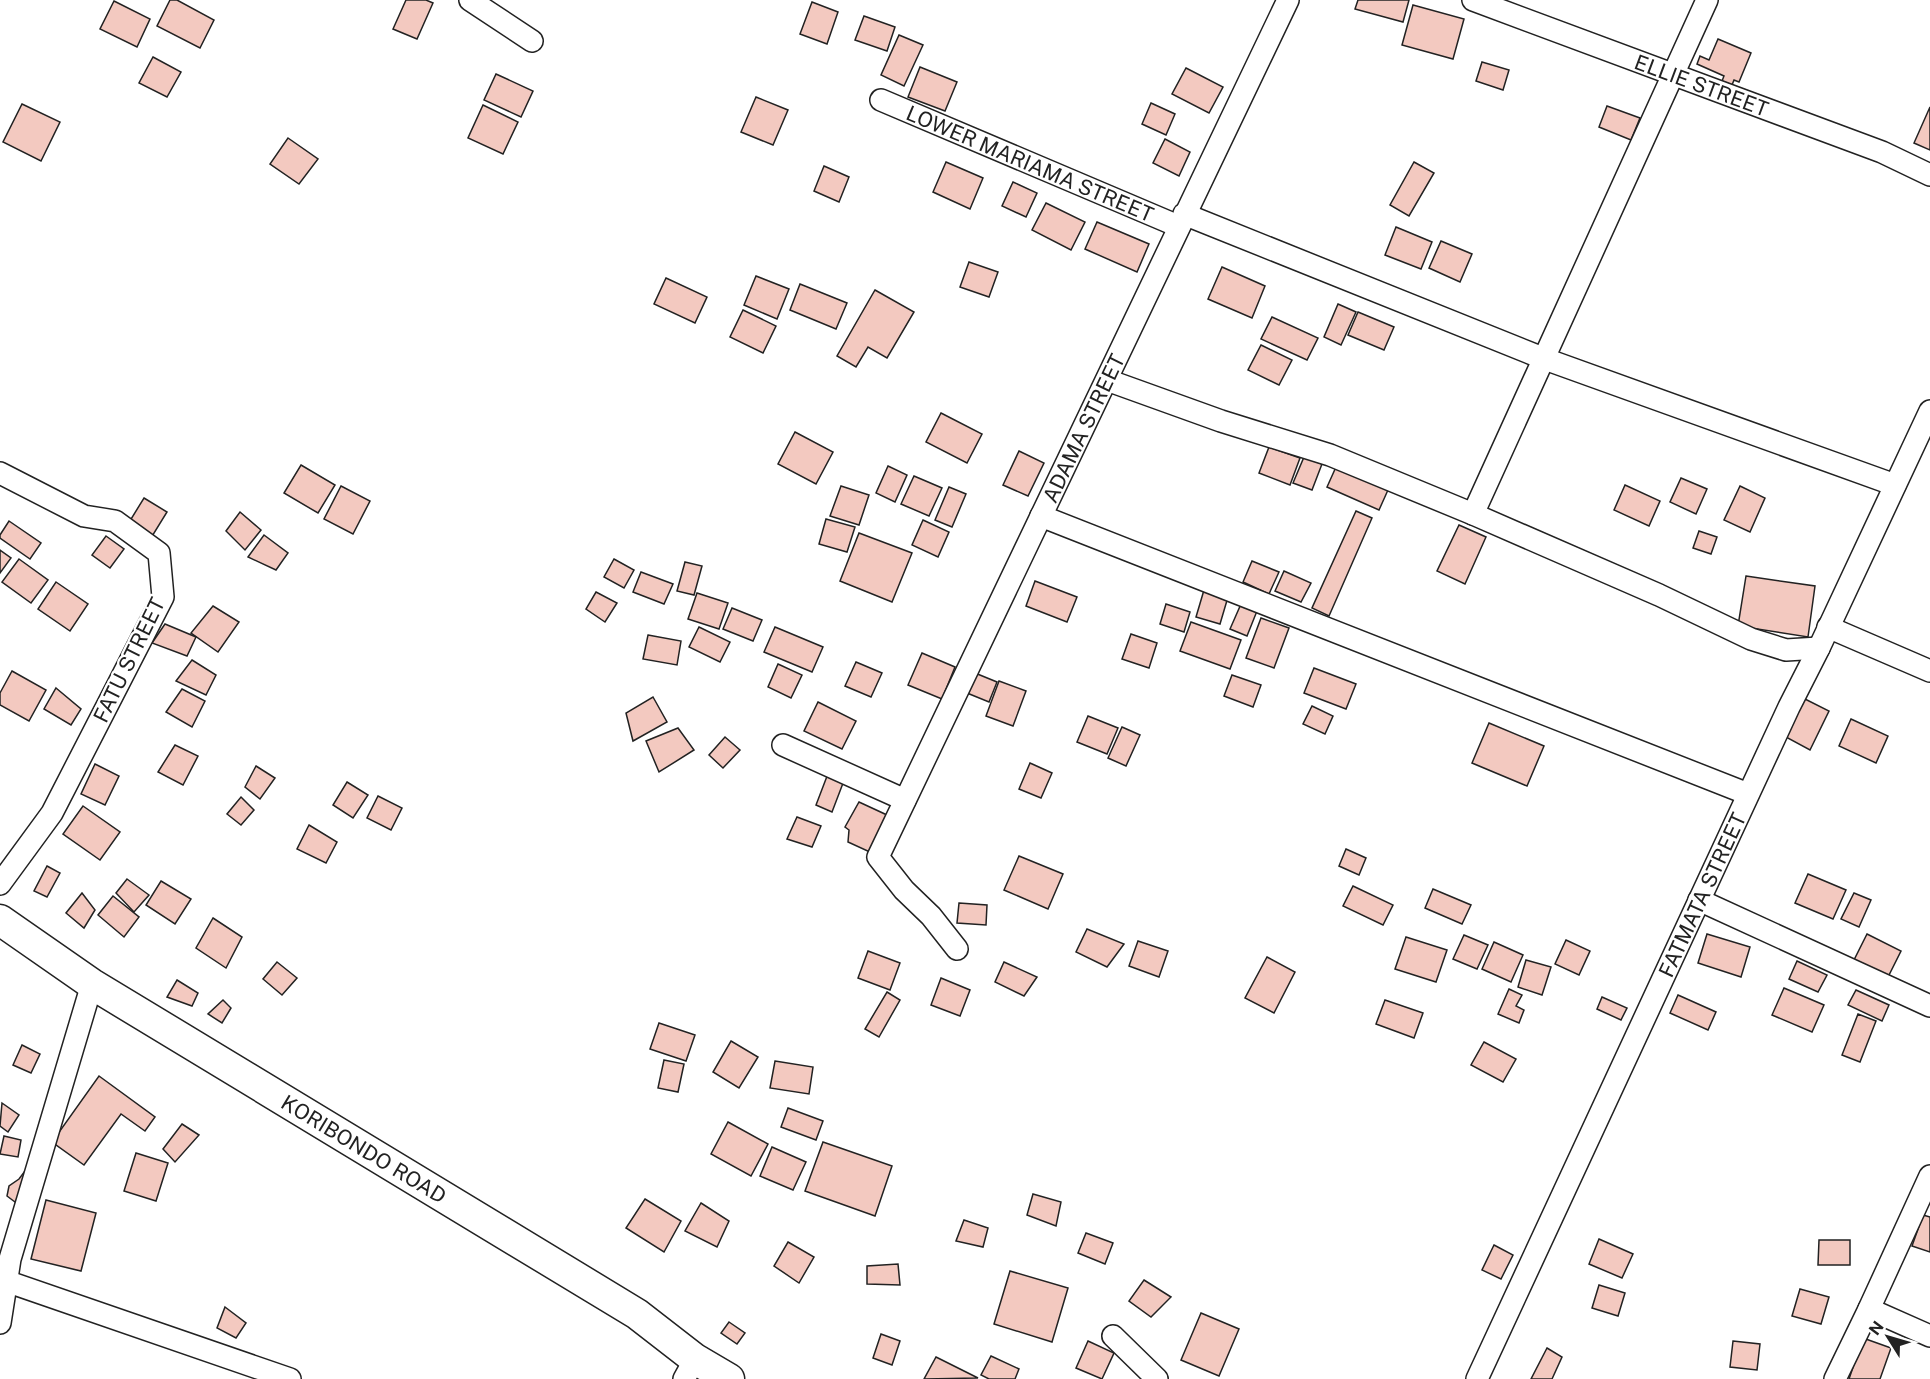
<svg xmlns="http://www.w3.org/2000/svg" width="1930" height="1379" font-family="'Public Sans',sans-serif">
<style>
.building{fill:#f3c9c0;stroke:#222;stroke-width:1.5}
.lines{fill:none;stroke-linecap:round;stroke-linejoin:round}
.minor-casing{stroke:#222;stroke-width:24}
.highway-casing{stroke:#222;stroke-width:33}
.minor{stroke:#fff;stroke-width:21}
.highway{stroke:#fff;stroke-width:30}
.labels{text-anchor:middle;dominant-baseline:central;stroke-width:4.5;stroke-linejoin:round;paint-order:stroke}
.street-label{font-size:21px;fill:#222;stroke:#fff}
</style>
<rect width="100%" height="100%" fill="#fff"/>
<g class="building">
<path d="M170,0H177L214,20L200,48L157,26Z"/>
<path d="M406,0H426L433,3L417,39L393,29Z"/>
<path d="M1358,0H1409L1403,22L1355,9Z"/>
<path d="M114,1L150,19L137,47L100,29Z"/>
<path d="M812,2L838,12L827,44L800,34Z"/>
<path d="M1413,5L1464,19L1453,59L1402,45Z"/>
<path d="M864,16L895,27L887,51L855,40Z"/>
<path d="M899,35L923,45L904,86L881,75Z"/>
<path d="M1718,39L1751,53L1739,82L1734,80L1732,85L1722,81L1724,76L1697,64L1700,56L1709,60Z"/>
<path d="M153,57L181,72L167,97L139,83Z"/>
<path d="M1482,62L1509,70L1503,90L1476,81Z"/>
<path d="M920,67L957,82L945,111L908,97Z"/>
<path d="M1186,68L1223,87L1209,113L1172,94Z"/>
<path d="M496,74L533,91L521,117L484,100Z"/>
<path d="M756,97L788,110L773,145L741,132Z"/>
<path d="M1151,103L1175,114L1166,135L1142,124Z"/>
<path d="M22,104L60,122L41,161L3,142Z"/>
<path d="M483,105L518,122L503,154L468,138Z"/>
<path d="M1607,106L1640,118L1631,140L1599,127Z"/>
<path d="M1930,107V150L1914,143Z"/>
<path d="M288,138L318,159L299,184L270,164Z"/>
<path d="M1165,139L1190,152L1179,176L1153,163Z"/>
<path d="M946,162L983,178L970,209L933,192Z"/>
<path d="M1414,162L1434,173L1409,216L1390,205Z"/>
<path d="M824,166L849,177L839,202L814,191Z"/>
<path d="M1013,182L1037,193L1026,217L1002,206Z"/>
<path d="M1046,203L1085,222L1071,250L1032,230Z"/>
<path d="M1097,222L1149,244L1137,272L1085,249Z"/>
<path d="M1396,227L1432,242L1421,269L1385,255Z"/>
<path d="M1441,241L1472,254L1460,282L1429,268Z"/>
<path d="M969,262L998,272L989,297L960,287Z"/>
<path d="M1222,267L1265,286L1252,318L1208,299Z"/>
<path d="M756,276L789,289L777,319L744,305Z"/>
<path d="M666,278L707,297L695,323L654,304Z"/>
<path d="M800,284L847,303L836,329L790,310Z"/>
<path d="M875,290L914,312L887,358L868,347L856,367L837,356Z"/>
<path d="M1338,304L1356,312L1341,345L1324,337Z"/>
<path d="M743,310L776,326L763,353L730,337Z"/>
<path d="M1358,312L1394,327L1384,350L1348,335Z"/>
<path d="M1272,317L1318,338L1307,360L1261,339Z"/>
<path d="M1261,345L1292,360L1279,385L1248,370Z"/>
<path d="M941,413L982,434L967,463L926,442Z"/>
<path d="M795,432L833,452L816,484L778,464Z"/>
<path d="M1269,447L1300,458L1290,485L1259,473Z"/>
<path d="M1019,451L1044,463L1028,496L1003,485Z"/>
<path d="M1304,457L1322,464L1312,490L1293,483Z"/>
<path d="M301,465L335,485L318,513L284,493Z"/>
<path d="M888,466L907,475L895,502L876,493Z"/>
<path d="M1336,467L1388,490L1379,510L1327,487Z"/>
<path d="M914,476L942,488L929,516L901,504Z"/>
<path d="M1681,478L1707,489L1696,514L1670,502Z"/>
<path d="M1625,485L1660,501L1649,526L1614,510Z"/>
<path d="M341,486L370,501L353,534L324,519Z"/>
<path d="M841,486L869,495L859,525L830,516Z"/>
<path d="M1740,486L1765,498L1750,532L1724,520Z"/>
<path d="M949,487L966,494L952,527L935,520Z"/>
<path d="M144,498L167,512L151,538L128,524Z"/>
<path d="M1356,511L1372,518L1329,616L1312,608Z"/>
<path d="M240,512L261,530L245,550L226,531Z"/>
<path d="M826,519L855,527L847,552L819,544Z"/>
<path d="M923,520L949,532L938,557L912,545Z"/>
<path d="M9,521L41,543L30,559L0,538V535Z"/>
<path d="M1459,525L1486,537L1465,584L1437,571Z"/>
<path d="M1699,531L1717,537L1711,554L1693,548Z"/>
<path d="M859,533L912,553L892,602L840,581Z"/>
<path d="M264,535L288,553L276,570L248,557Z"/>
<path d="M106,536L124,549L110,568L92,555Z"/>
<path d="M0,550L11,558L0,573Z"/>
<path d="M19,559L48,580L31,603L2,582Z"/>
<path d="M614,559L634,570L624,588L604,577Z"/>
<path d="M1252,561L1279,572L1269,594L1243,582Z"/>
<path d="M685,562L702,566L694,595L677,591Z"/>
<path d="M1284,571L1311,583L1301,602L1275,591Z"/>
<path d="M641,572L673,584L664,604L633,592Z"/>
<path d="M1746,576L1815,586L1808,637L1738,626Z"/>
<path d="M1035,581L1077,597L1067,622L1026,606Z"/>
<path d="M56,582L88,604L70,631L38,609Z"/>
<path d="M1204,590L1228,597L1220,624L1196,617Z"/>
<path d="M596,592L617,603L605,622L586,609Z"/>
<path d="M697,593L728,603L719,629L688,619Z"/>
<path d="M1166,604L1190,612L1184,632L1160,624Z"/>
<path d="M1241,604L1257,611L1247,636L1230,629Z"/>
<path d="M213,606L239,622L218,652L191,633Z"/>
<path d="M732,608L762,620L753,641L723,629Z"/>
<path d="M1261,618L1289,628L1274,668L1246,658Z"/>
<path d="M1191,622L1241,640L1230,669L1180,651Z"/>
<path d="M165,624L196,637L187,656L152,643Z"/>
<path d="M699,627L730,642L720,662L689,647Z"/>
<path d="M775,627L823,647L812,672L764,652Z"/>
<path d="M1131,634L1157,643L1149,668L1122,659Z"/>
<path d="M648,635L681,641L677,665L643,659Z"/>
<path d="M922,653L955,667L942,699L908,685Z"/>
<path d="M192,660L216,675L206,695L176,681Z"/>
<path d="M856,662L882,673L871,697L845,686Z"/>
<path d="M778,664L802,675L791,698L768,687Z"/>
<path d="M1314,668L1356,684L1346,709L1304,693Z"/>
<path d="M12,671L46,690L29,721L0,705V693Z"/>
<path d="M975,673L997,682L989,702L967,693Z"/>
<path d="M1232,675L1261,685L1253,707L1224,696Z"/>
<path d="M999,681L1026,691L1013,726L986,716Z"/>
<path d="M56,688L81,709L71,725L44,709Z"/>
<path d="M182,689L205,701L192,727L166,712Z"/>
<path d="M653,697L667,722L633,741L626,713Z"/>
<path d="M1803,698L1829,711L1810,750L1784,736Z"/>
<path d="M818,702L856,721L842,749L804,731Z"/>
<path d="M1312,706L1333,716L1325,734L1303,724Z"/>
<path d="M1088,716L1118,728L1107,754L1077,742Z"/>
<path d="M1851,719L1888,736L1876,763L1839,746Z"/>
<path d="M1489,723L1544,746L1527,786L1472,763Z"/>
<path d="M1122,727L1140,735L1126,766L1108,758Z"/>
<path d="M678,728L694,750L659,772L646,741Z"/>
<path d="M725,737L740,750L723,768L709,755Z"/>
<path d="M175,745L198,756L183,785L158,772Z"/>
<path d="M1030,763L1052,773L1041,798L1019,789Z"/>
<path d="M95,764L119,776L105,805L81,794Z"/>
<path d="M256,766L275,778L260,799L245,787Z"/>
<path d="M829,771L845,778L832,812L816,805Z"/>
<path d="M347,782L368,795L353,818L333,805Z"/>
<path d="M378,796L402,808L391,830L367,818Z"/>
<path d="M241,797L254,810L241,825L227,814Z"/>
<path d="M859,802L887,815L872,853L848,842L849,830L845,827Z"/>
<path d="M83,806L120,832L100,860L63,834Z"/>
<path d="M797,817L821,826L812,847L787,839Z"/>
<path d="M309,825L337,842L326,863L297,849Z"/>
<path d="M1346,849L1366,858L1359,875L1339,866Z"/>
<path d="M1019,856L1063,874L1048,909L1004,890Z"/>
<path d="M47,866L60,873L47,897L34,891Z"/>
<path d="M1808,874L1846,890L1833,919L1795,903Z"/>
<path d="M127,879L149,895L134,912L116,893Z"/>
<path d="M161,881L191,899L175,924L146,905Z"/>
<path d="M1353,886L1393,905L1383,925L1343,906Z"/>
<path d="M1433,889L1471,905L1462,924L1425,908Z"/>
<path d="M82,893L95,910L84,928L66,913Z"/>
<path d="M1854,893L1871,900L1859,927L1841,919Z"/>
<path d="M113,896L139,917L124,937L98,915Z"/>
<path d="M959,903L987,905L986,925L957,923Z"/>
<path d="M213,918L242,937L226,968L196,948Z"/>
<path d="M1087,929L1124,944L1107,967L1076,952Z"/>
<path d="M1707,934L1750,947L1741,977L1698,963Z"/>
<path d="M1867,934L1901,951L1886,981L1852,964Z"/>
<path d="M1464,935L1488,945L1477,969L1453,959Z"/>
<path d="M1406,937L1447,950L1436,982L1395,969Z"/>
<path d="M1566,940L1590,951L1579,975L1555,964Z"/>
<path d="M1138,941L1168,951L1159,977L1129,966Z"/>
<path d="M1494,942L1523,955L1511,982L1482,969Z"/>
<path d="M868,951L900,963L890,990L858,978Z"/>
<path d="M1267,957L1295,972L1274,1013L1245,998Z"/>
<path d="M1526,960L1551,967L1542,995L1518,987Z"/>
<path d="M1797,961L1827,975L1818,992L1789,979Z"/>
<path d="M277,962L297,978L282,995L263,979Z"/>
<path d="M1004,962L1037,977L1024,996L995,982Z"/>
<path d="M941,978L970,990L960,1016L931,1005Z"/>
<path d="M177,980L198,993L192,1006L167,997Z"/>
<path d="M1784,988L1824,1005L1812,1032L1772,1015Z"/>
<path d="M1509,989L1522,995L1516,1006L1524,1010L1519,1023L1498,1014Z"/>
<path d="M1856,990L1889,1005L1882,1021L1848,1005Z"/>
<path d="M887,992L900,1000L879,1037L865,1029Z"/>
<path d="M1678,995L1716,1012L1708,1030L1670,1013Z"/>
<path d="M1602,997L1627,1008L1621,1020L1597,1009Z"/>
<path d="M223,1000L231,1008L222,1023L208,1014Z"/>
<path d="M1385,1000L1423,1013L1414,1038L1376,1024Z"/>
<path d="M1858,1014L1876,1021L1860,1062L1842,1055Z"/>
<path d="M659,1023L695,1035L686,1061L650,1049Z"/>
<path d="M731,1041L758,1057L739,1088L713,1072Z"/>
<path d="M1484,1042L1516,1059L1503,1082L1471,1065Z"/>
<path d="M22,1045L40,1054L31,1073L13,1065Z"/>
<path d="M664,1060L684,1064L678,1092L658,1088Z"/>
<path d="M775,1061L813,1067L809,1094L770,1088Z"/>
<path d="M99,1076L155,1117L145,1131L121,1114L84,1165L52,1142Z"/>
<path d="M2,1103L19,1115L8,1132L0,1126Z"/>
<path d="M788,1108L823,1121L816,1140L781,1127Z"/>
<path d="M728,1122L768,1144L751,1176L711,1154Z"/>
<path d="M182,1124L199,1135L175,1162L163,1149Z"/>
<path d="M4,1136L21,1140L18,1157L0,1154Z"/>
<path d="M823,1142L892,1166L875,1216L805,1191Z"/>
<path d="M772,1147L806,1162L793,1190L760,1176Z"/>
<path d="M136,1153L168,1163L156,1201L124,1191Z"/>
<path d="M25,1171L33,1176L15,1202L7,1196L9,1186L19,1179Z"/>
<path d="M1033,1194L1061,1202L1056,1226L1027,1215Z"/>
<path d="M645,1199L681,1221L664,1252L626,1228Z"/>
<path d="M46,1200L96,1213L81,1271L31,1259Z"/>
<path d="M701,1203L729,1221L717,1247L685,1231Z"/>
<path d="M1923,1215L1930,1217V1252L1912,1246Z"/>
<path d="M964,1220L988,1228L983,1247L956,1241Z"/>
<path d="M1086,1233L1113,1243L1105,1264L1078,1253Z"/>
<path d="M1599,1239L1633,1254L1622,1278L1589,1264Z"/>
<path d="M1819,1240H1850V1265H1818Z"/>
<path d="M788,1242L814,1257L799,1283L774,1266Z"/>
<path d="M1494,1245L1513,1255L1501,1279L1482,1270Z"/>
<path d="M898,1264L900,1285L867,1284V1266Z"/>
<path d="M1010,1271L1068,1288L1052,1342L994,1324Z"/>
<path d="M1144,1280L1171,1297L1151,1317L1129,1301Z"/>
<path d="M1599,1285L1625,1293L1618,1316L1592,1308Z"/>
<path d="M1800,1289L1829,1297L1821,1324L1792,1316Z"/>
<path d="M225,1307L246,1323L236,1338L217,1328Z"/>
<path d="M1201,1313L1239,1329L1219,1376L1181,1360Z"/>
<path d="M729,1322L745,1333L737,1344L721,1333Z"/>
<path d="M881,1334L900,1341L892,1365L873,1358Z"/>
<path d="M1863,1338L1891,1348L1880,1379H1849Z"/>
<path d="M1088,1341L1114,1353L1102,1379L1076,1368Z"/>
<path d="M1733,1341L1760,1344L1757,1370L1730,1367Z"/>
<path d="M1547,1348L1562,1357L1552,1379H1531Z"/>
<path d="M991,1356L1019,1369L1015,1379H989L981,1375Z"/>
<path d="M936,1357L978,1378L924,1379Z"/>
</g>
<g class="lines">
<g class="minor-casing">
<g id="minor">
<path d="M470,0L532,41"/>
<path id="s1" d="M1473,0L1882,152L1930,175"/>
<path id="s2" d="M881,100L1178,226"/>
<path d="M1184,214L1545,359L1895,485"/>
<path d="M1107,380L1221,421L1330,455L1473,514L1659,595L1751,639L1786,650L1819,648"/>
<path d="M0,473L84,516L115,521L159,553L163,597L52,813L0,884"/>
<path d="M1473,514L1707,0"/>
<path d="M1041,516L1748,794"/>
<path d="M1828,627L1930,671"/>
<path d="M783,745L905,800"/>
<path d="M1699,900L1930,1006"/>
<path id="s3" d="M957,949L931,916L904,890L878,857L1288,0"/>
<path d="M0,1279L290,1379"/>
<path d="M1869,1309L1930,1336"/>
<path d="M0,1323L10,1259L92,984"/>
<path d="M1113,1336L1157,1379"/>
<path d="M684,1379L695,1359"/>
<path id="s4" d="M1477,1379L1789,707L1819,648L1930,411"/>
<path d="M1835,1379L1869,1309L1930,1176"/>
</g>
</g>
<g class="highway-casing">
<g id="highway">
<path id="s5" d="M0,920L92,984L637,1314L695,1359L729,1379"/>
</g>
</g>
<use href="#minor" class="minor"/>
<use href="#highway" class="highway"/>
</g>
<g class="labels">
<g class="street-label">
<text stroke="none"><textPath href="#s1" startOffset="244">ELLIE STREET</textPath></text>
<text stroke="none"><textPath href="#s2" startOffset="162">LOWER MARIAMA STREET</textPath></text>
<text stroke="none"><textPath href="#s3" startOffset="597">ADAMA STREET</textPath></text>
<text transform="translate(129 660) rotate(-64)">FATU STREET</text>
<text stroke="none"><textPath href="#s4" startOffset="534">FATMATA STREET</textPath></text>
<text stroke="none"><textPath href="#s5" startOffset="430">KORIBONDO ROAD</textPath></text>
</g>
</g>
<g transform="translate(1888 1337) rotate(307)" stroke="#ffffff" stroke-width="4.5" paint-order="stroke">
<path d="M0-4.5L10 22L0 15L-10 22Z" fill="#222222"/>
<text y="-9" font-size="16" font-weight="bold" text-anchor="middle" fill="#222222">N</text>
</g>
</svg>
